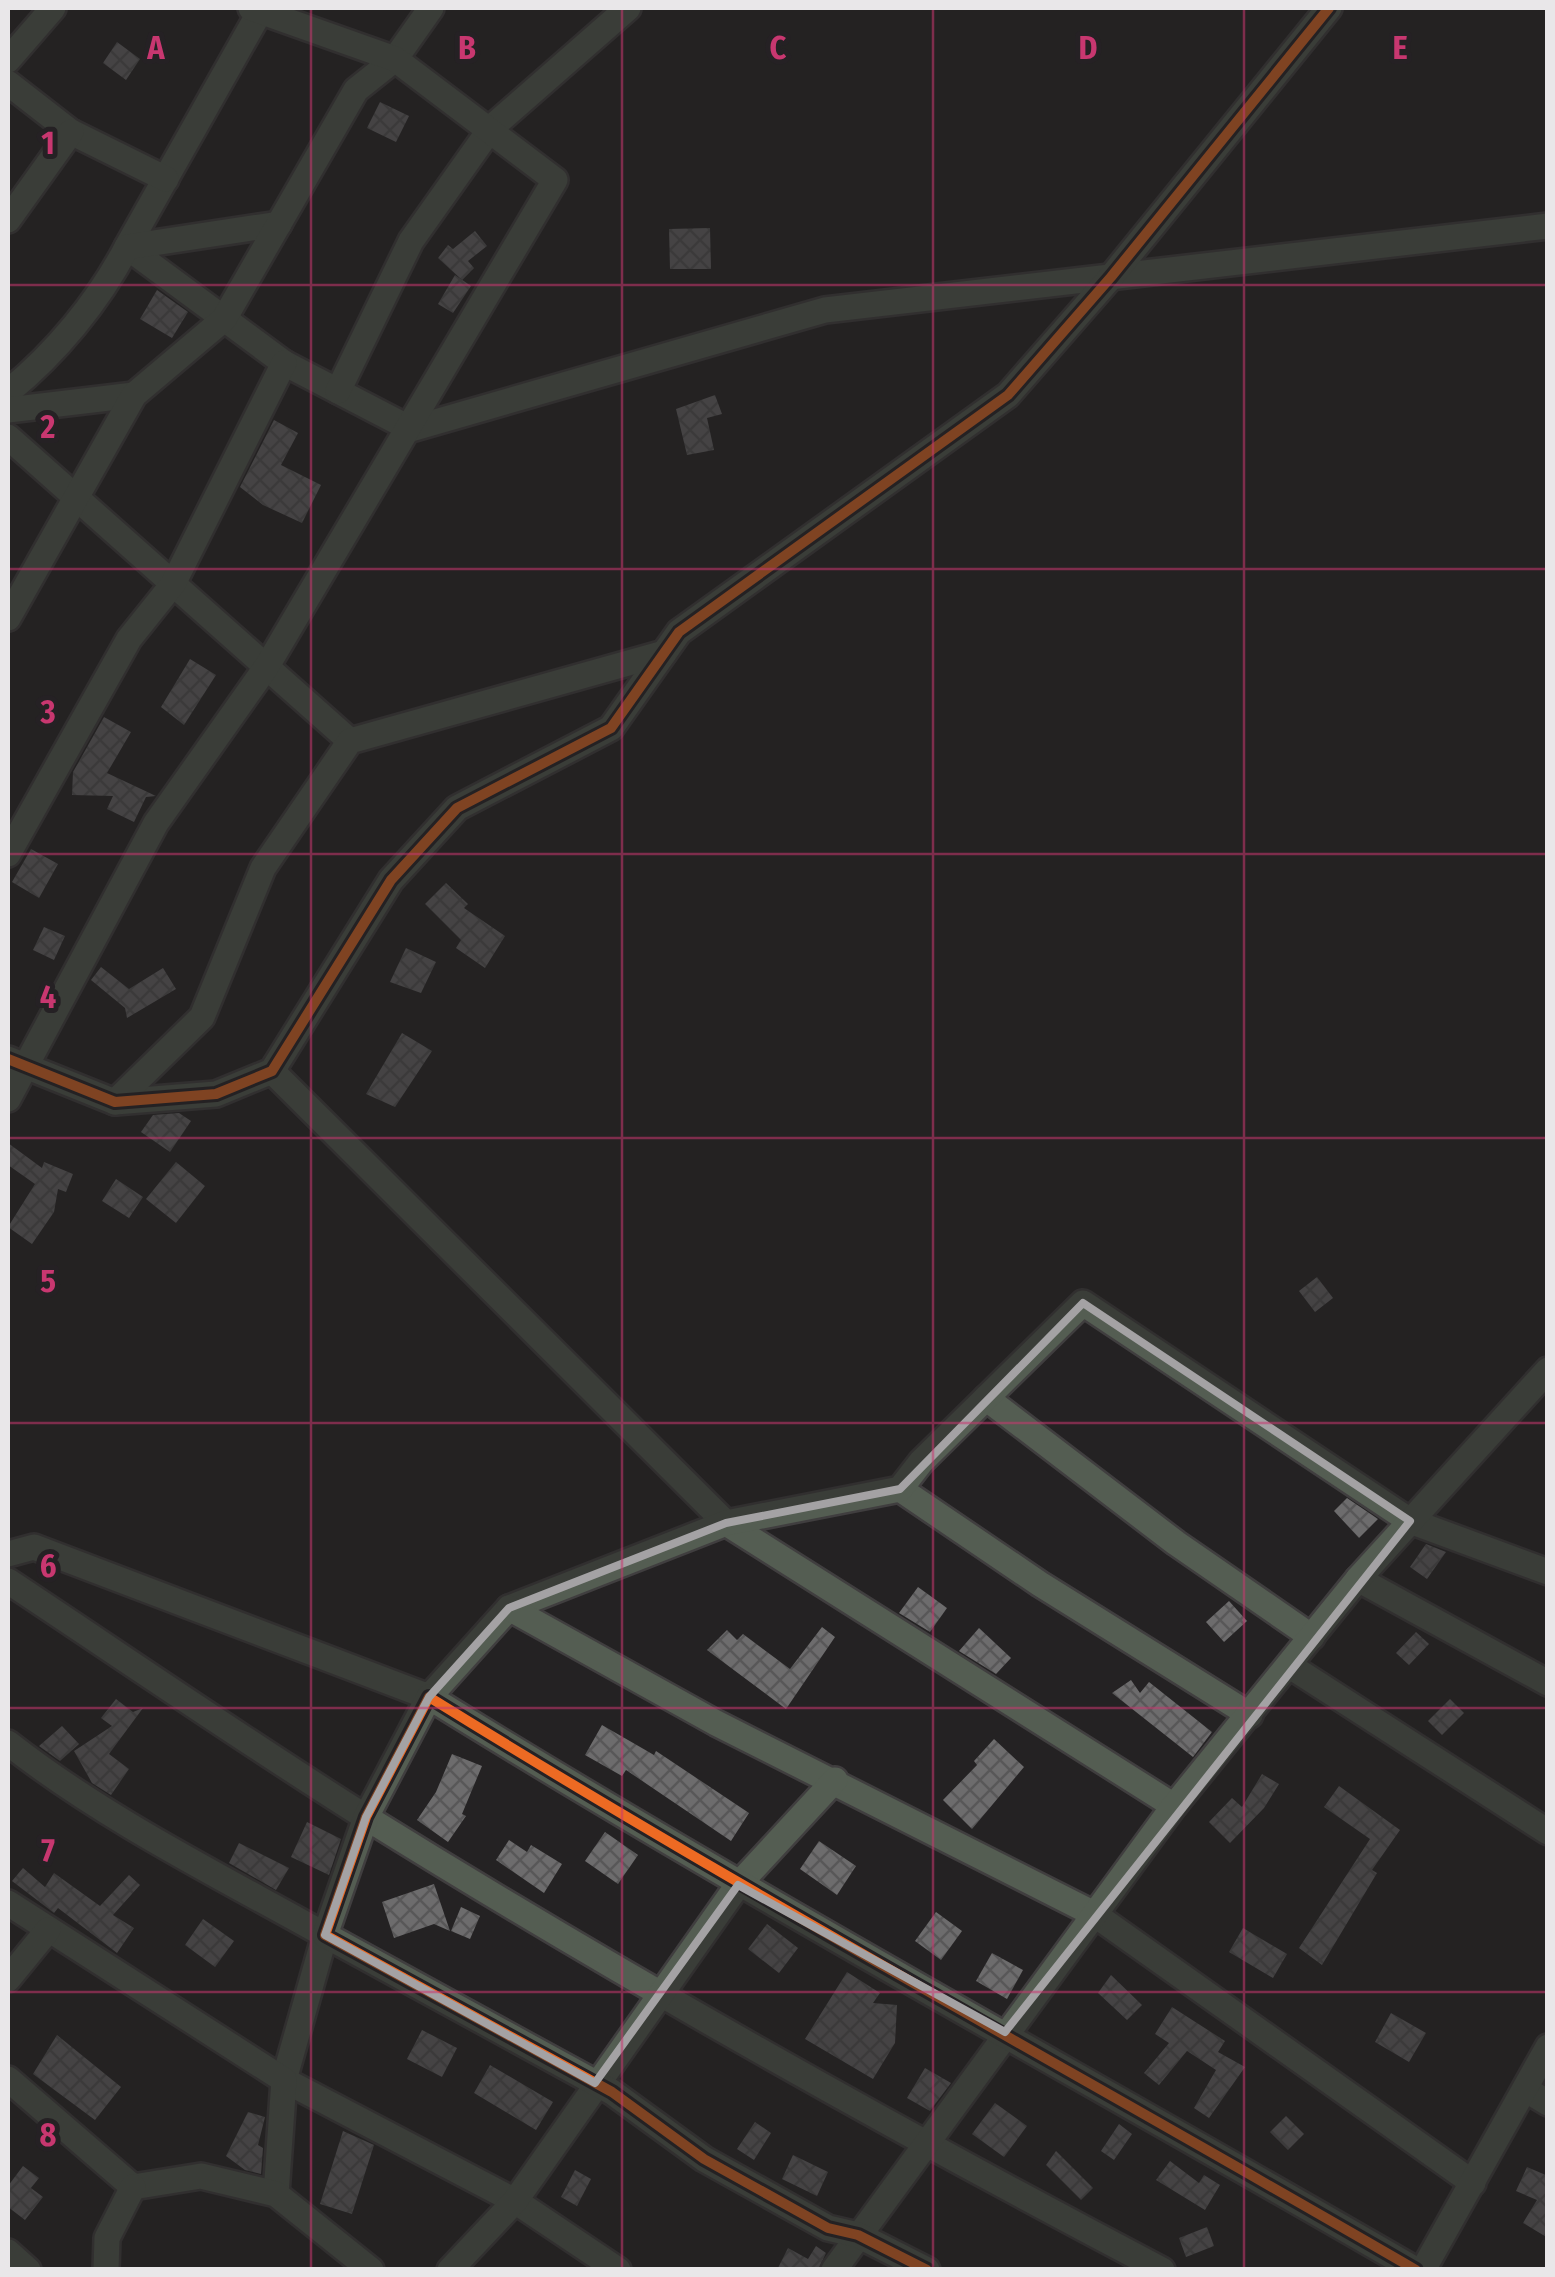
<svg xmlns="http://www.w3.org/2000/svg" width="1555" height="2277" font-family="'Fira Sans Condensed',sans-serif">
<style>
.building{fill:url(#building-cross-hatch)}
.lines{fill:none;stroke-linecap:round;stroke-linejoin:round}
.minor-casing{stroke:#403e3f;stroke-width:30}
.minor{stroke:#545d52;stroke-width:25}
.cycleway-casing{stroke:#252124;stroke-width:16}
.cycleway{stroke:#ed6a23;stroke-width:10}
.marked{fill:none;stroke:#a4a2a4;stroke-width:8;stroke-linejoin:round}
.grid{fill:none;stroke:#c83770;stroke-width:2.5;stroke-opacity:0.55}
.grid-label{font-size:32px;text-anchor:middle;font-weight:bold;fill:#c83770;stroke:#252124;stroke-width:10;stroke-linejoin:round;paint-order:stroke}
</style>
<defs>
<pattern id="building-cross-hatch" width="8" height="8" patternUnits="userSpaceOnUse" patternTransform="scale(2.5)"><rect width="8" height="8" fill="#6d6c6d"/><path d="M0 0l8 8M0 8l8-8" fill="none" stroke="#585758"/></pattern>
</defs>
<rect width="100%" height="100%" fill="#242223"/>
<g class="building">
<path d="M117,42L140,59L126,80L103,63Z"/>
<path d="M380,102L409,116L396,142L367,128Z"/>
<path d="M710,228L711,269H670L669,229Z"/>
<path d="M475,231L487,246L468,261L474,268L462,280L438,258L448,245L453,249Z"/>
<path d="M455,275L471,286L453,313L438,304Z"/>
<path d="M157,290L188,312L172,338L140,319Z"/>
<path d="M715,395L722,414L707,418L714,450L687,455L676,409Z"/>
<path d="M274,420L298,433L281,465L321,485L302,523L263,505L240,487Z"/>
<path d="M190,659L216,675L184,725L161,707Z"/>
<path d="M104,717L131,732L107,773L156,796L146,797L134,822L107,809L113,796L72,795L73,772Z"/>
<path d="M31,849L58,864L39,898L12,882Z"/>
<path d="M446,883L468,904L464,908L505,936L485,968L456,948L461,940L425,904Z"/>
<path d="M44,927L65,936L54,960L33,950Z"/>
<path d="M406,948L436,962L421,993L390,982Z"/>
<path d="M101,967L129,989L163,968L176,989L127,1018L125,1008L91,980Z"/>
<path d="M402,1033L432,1051L395,1107L366,1094Z"/>
<path d="M179,1113L191,1121L170,1152L141,1132L153,1115Z"/>
<path d="M8,1143L42,1168L44,1162L73,1174L66,1192L58,1189L54,1212L32,1244L8,1227L35,1184L8,1165Z"/>
<path d="M176,1162L205,1186L176,1223L146,1199Z"/>
<path d="M116,1179L143,1197L129,1218L102,1201Z"/>
<path d="M1317,1277L1333,1298L1315,1312L1299,1291Z"/>
<path d="M1347,1498L1378,1519L1359,1538L1334,1511Z"/>
<path d="M1426,1544L1446,1552L1427,1579L1410,1567Z"/>
<path d="M918,1587L947,1608L930,1632L899,1613Z"/>
<path d="M1229,1601L1247,1621L1224,1642L1206,1622Z"/>
<path d="M822,1627L835,1637L786,1709L707,1650L727,1630L737,1640L743,1634L790,1669Z"/>
<path d="M979,1628L1011,1658L996,1674L959,1651Z"/>
<path d="M1416,1632L1429,1644L1409,1665L1396,1653Z"/>
<path d="M1131,1680L1140,1693L1149,1682L1212,1732L1193,1757L1112,1693Z"/>
<path d="M116,1699L133,1712L143,1708L109,1754L129,1769L111,1795L92,1783L74,1751L112,1726L101,1718Z"/>
<path d="M1450,1699L1464,1713L1442,1735L1428,1721Z"/>
<path d="M602,1725L654,1755L656,1751L749,1813L731,1841L626,1770L622,1776L585,1755Z"/>
<path d="M62,1726L79,1744L60,1761L39,1746Z"/>
<path d="M994,1739L1024,1767L972,1829L943,1800L977,1765L974,1761Z"/>
<path d="M452,1754L482,1766L462,1814L466,1816L448,1842L417,1820L436,1792Z"/>
<path d="M1262,1774L1279,1784L1264,1808L1230,1843L1209,1822L1232,1798L1242,1807Z"/>
<path d="M1339,1786L1400,1830L1372,1870L1377,1873L1322,1965L1299,1948L1370,1839L1324,1807Z"/>
<path d="M307,1822L341,1839L329,1875L291,1857Z"/>
<path d="M605,1832L638,1855L618,1884L585,1861Z"/>
<path d="M509,1840L527,1852L531,1845L562,1864L544,1893L496,1860Z"/>
<path d="M819,1841L856,1866L837,1895L800,1869Z"/>
<path d="M239,1843L289,1868L276,1890L229,1863Z"/>
<path d="M23,1868L45,1887L54,1873L100,1906L129,1875L140,1885L113,1915L134,1928L117,1953L58,1908L54,1913L12,1881Z"/>
<path d="M434,1884L450,1931L434,1924L394,1938L382,1902Z"/>
<path d="M461,1907L480,1916L470,1939L451,1931Z"/>
<path d="M936,1912L962,1931L941,1960L915,1941Z"/>
<path d="M203,1919L234,1941L215,1967L185,1945Z"/>
<path d="M767,1924L798,1948L779,1973L748,1949Z"/>
<path d="M1243,1928L1287,1954L1273,1978L1229,1952Z"/>
<path d="M992,1953L1023,1970L1007,1999L976,1981Z"/>
<path d="M847,1972L880,1993L873,2003L897,2005L895,2043L873,2079L805,2039Z"/>
<path d="M1111,1975L1142,2005L1127,2020L1098,1993Z"/>
<path d="M1172,2007L1225,2041L1218,2052L1245,2067L1209,2118L1194,2108L1216,2070L1187,2051L1159,2085L1144,2073L1169,2043L1155,2034Z"/>
<path d="M1391,2013L1426,2033L1409,2062L1375,2042Z"/>
<path d="M422,2030L457,2048L442,2077L407,2059Z"/>
<path d="M57,2035L121,2087L95,2120L33,2074Z"/>
<path d="M490,2065L553,2102L536,2130L474,2093Z"/>
<path d="M925,2068L951,2083L930,2111L907,2098Z"/>
<path d="M995,2103L1027,2126L1004,2157L972,2134Z"/>
<path d="M248,2112L265,2117L258,2145L263,2148L261,2174L245,2170L226,2156Z"/>
<path d="M1286,2116L1304,2134L1288,2150L1270,2132Z"/>
<path d="M755,2122L771,2133L754,2160L737,2149Z"/>
<path d="M1119,2124L1132,2134L1114,2160L1101,2151Z"/>
<path d="M343,2131L374,2145L352,2214L320,2204Z"/>
<path d="M1056,2151L1093,2188L1081,2200L1046,2165Z"/>
<path d="M793,2155L828,2172L817,2196L782,2179Z"/>
<path d="M1170,2161L1199,2183L1204,2175L1220,2185L1205,2210L1156,2180Z"/>
<path d="M23,2166L39,2178L31,2188L43,2197L25,2220L8,2207V2186Z"/>
<path d="M1527,2167L1548,2176V2238L1523,2223L1537,2200L1516,2191Z"/>
<path d="M575,2170L591,2179L577,2206L561,2197Z"/>
<path d="M1207,2227L1214,2246L1186,2257L1179,2238Z"/>
<path d="M816,2246L826,2253L818,2270H777L788,2248L808,2259Z"/>
</g>
<g class="lines">
<g class="minor-casing">
<g id="minor">
<path d="M262,8L127,247L284,363L411,429L825,310L1548,226"/>
<path d="M8,60L53,8"/>
<path d="M8,83L71,132L166,179"/>
<path d="M8,220L71,132"/>
<path d="M338,391L411,241L491,128L628,8"/>
<path d="M8,392C56,353 98,302 127,247L279,224"/>
<path d="M8,410L134,395"/>
<path d="M8,437L350,741"/>
<path d="M8,618L134,395L224,319L356,90L395,59L431,8"/>
<path d="M8,854L129,639L173,584L284,363"/>
<path d="M8,1059L115,1102L216,1094L272,1071L391,880L457,808L611,728L679,632L1008,395L1111,277L1329,8"/>
<path d="M272,1071L726,1523L1174,1806"/>
<path d="M8,1099L156,823L267,666L555,180L395,59L251,8"/>
<path d="M115,1102L202,1017L263,868L350,741L664,653"/>
<path d="M986,1398L1176,1543L1312,1637"/>
<path d="M900,1489L1040,1584L1250,1715"/>
<path d="M8,1554L34,1547L429,1697L509,1608L726,1523L900,1489L921,1462L1083,1303L1410,1521L1548,1572"/>
<path d="M1358,1579L1548,1683"/>
<path d="M8,1581C127,1660 246,1742 367,1818C626,1979 892,2128 1162,2270"/>
<path d="M509,1608L716,1723L1094,1914L1473,2183"/>
<path d="M1290,1666L1548,1832"/>
<path d="M8,1743C105,1819 218,1875 325,1935L284,2080L515,2201L618,2270"/>
<path d="M8,1903L284,2080L276,2194"/>
<path d="M8,1979L48,1930"/>
<path d="M8,2079L133,2187L201,2176L276,2194L371,2270"/>
<path d="M1525,2089L1548,2103"/>
<path d="M8,2252L28,2270"/>
<path d="M106,2270L107,2238L133,2187"/>
<path d="M450,2270L515,2201L738,1885L835,1780"/>
<path d="M834,2270L1174,1806L1358,1579L1548,1370"/>
<path d="M927,2270L858,2235L828,2228L704,2159L612,2092L325,1935L366,1817L429,1697C753,1898 1087,2079 1416,2270"/>
<path d="M1423,2270L1548,2047"/>
</g>
</g>
<use href="#minor" class="minor"/>
<g class="cycleway-casing">
<g id="cycleway">
<path d="M8,1059L115,1102L216,1094L272,1071L391,880L457,808L611,728L679,632L1008,395L1111,277L1329,8"/>
<path d="M927,2270L858,2235L828,2228L704,2159L612,2092L325,1935L366,1817L429,1697C753,1898 1087,2079 1416,2270"/>
</g>
</g>
<use href="#cycleway" class="cycleway"/>
</g>
<path d="M0 0H1555V2277H0ZM1083,1303L1410,1521L1005,2032L738,1885L595,2083L325,1935L366,1817L429,1697L509,1608L726,1523L900,1489Z" fill="#242223" fill-opacity=".55" fill-rule="evenodd"/>
<path class="marked" d="M1083,1303L1410,1521L1005,2032L738,1885L595,2083L325,1935L366,1817L429,1697L509,1608L726,1523L900,1489Z"/>
<path class="grid" d="M311,8V2270M622,8V2270M933,8V2270M1244,8V2270M8,285H1548M8,569H1548M8,854H1548M8,1138H1548M8,1423H1548M8,1708H1548M8,1992H1548"/>
<g class="grid-label">
<text x="156" y="59">A</text>
<text x="467" y="59">B</text>
<text x="778" y="59">C</text>
<text x="1088" y="59">D</text>
<text x="1400" y="59">E</text>
<text x="48" y="154">1</text>
<text x="48" y="438">2</text>
<text x="48" y="723">3</text>
<text x="48" y="1008">4</text>
<text x="48" y="1292">5</text>
<text x="48" y="1577">6</text>
<text x="48" y="1861">7</text>
<text x="48" y="2146">8</text>
</g>
<rect width="1555" height="2277" fill="none" stroke="#e9e7e9" stroke-width="20"/>
</svg>
